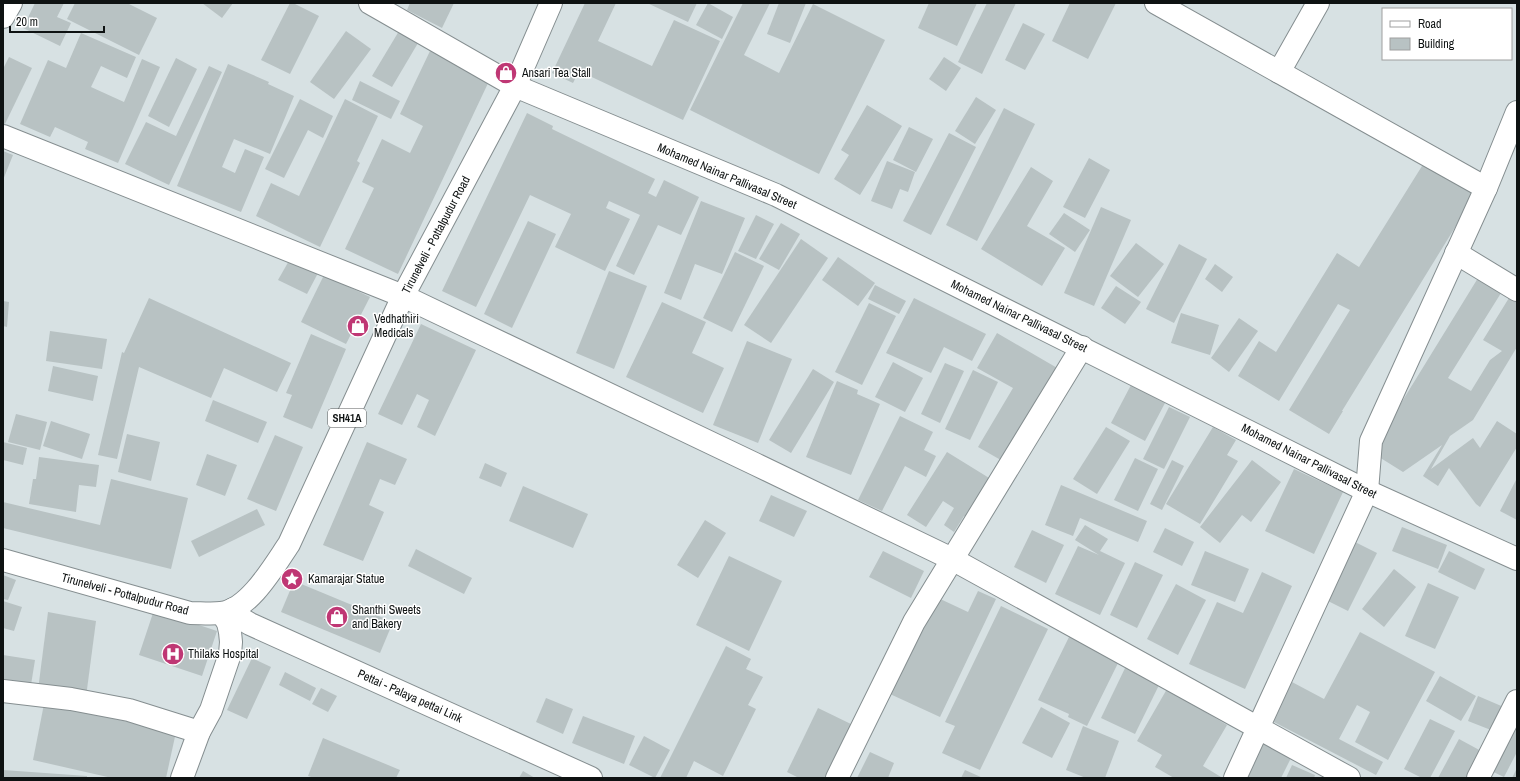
<svg xmlns="http://www.w3.org/2000/svg" width="1520" height="781" font-family="'Archivo Narrow',sans-serif">
<style>
.building{fill:#b8c2c3}
.lines{fill:none;stroke-linecap:round;stroke-linejoin:round}
.street-casing{stroke:#858e90;stroke-width:24}
.secondary-casing{stroke:#858e90;stroke-width:24}
.primary-casing{stroke:#858e90;stroke-width:24}
.street{stroke:#fff;stroke-width:22}
.secondary{stroke:#fff;stroke-width:22}
.primary{stroke:#fff;stroke-width:22}
.labels{text-anchor:middle;dominant-baseline:central;stroke-width:3;stroke-linejoin:round;paint-order:stroke}
.shield{fill:#fff;stroke:#565959;stroke-width:1}
.shield-label{font-size:11px;font-weight:bold;fill:#0e1212}
.poi-label{font-size:12px;fill:#0e1212;stroke:#fff;text-anchor:start}
.street-label{font-size:12px;fill:#0e1212;stroke:#fff}
</style>
<rect width="100%" height="100%" fill="#d7e1e3"/>
<g class="building">
<path d="M35,3H64L57,17L71,23L60,46L23,28Z"/>
<path d="M75,3H127L157,18L139,55L67,19Z"/>
<path d="M202,3H233L222,18Z"/>
<path d="M290,3H293L319,16L290,74L261,60Z"/>
<path d="M410,3H454L442,28L407,10Z"/>
<path d="M585,3H616L598,41L652,66L674,20L720,41L683,120L579,71L573,83L552,73Z"/>
<path d="M647,3H697L688,22Z"/>
<path d="M708,3L733,17L722,39L696,25Z"/>
<path d="M743,3H770L744,55L779,73L813,4L885,40L819,174L690,110Z"/>
<path d="M779,3H806L790,43L767,34Z"/>
<path d="M929,3H977L957,46L918,28Z"/>
<path d="M987,3H1016L982,74L958,62Z"/>
<path d="M1070,3H1116L1088,59L1052,41Z"/>
<path d="M1023,23L1045,34L1025,70L1005,60Z"/>
<path d="M346,31L371,49L334,99L310,82Z"/>
<path d="M399,31L418,43L392,87L372,76Z"/>
<path d="M81,33L136,57L127,78L101,66L91,87L124,102L142,59L160,67L118,163L85,149L88,142L55,127L50,137L20,124L48,60L66,68Z"/>
<path d="M430,51L490,79L398,274L345,249L374,188L362,182L382,139L410,153L423,126L400,114Z"/>
<path d="M9,57L32,68L5,124L3,123V69Z"/>
<path d="M944,57L961,68L946,91L929,79Z"/>
<path d="M176,58L197,69L169,127L148,116Z"/>
<path d="M228,64L269,82L268,84L294,96L270,154L234,139L222,167L235,173L245,149L264,157L241,212L177,186Z"/>
<path d="M209,66L222,72L169,185L125,164L146,122L176,136Z"/>
<path d="M360,81L400,101L391,119L352,100Z"/>
<path d="M976,97L996,110L975,144L955,131Z"/>
<path d="M300,99L333,116L323,138L308,130L284,178L265,169Z"/>
<path d="M345,99L378,116L357,161L360,163L320,247L256,216L271,183L299,196Z"/>
<path d="M867,105L902,126L860,195L834,179L849,155L841,150Z"/>
<path d="M1004,108L1035,124L977,241L946,225Z"/>
<path d="M527,113L553,126L552,129L655,179L648,193L656,197L664,180L699,197L681,235L658,225L634,275L616,266L640,215L609,201L606,208L630,219L605,271L555,247L571,214L530,195L476,307L442,291Z"/>
<path d="M909,127L933,139L916,172L893,160Z"/>
<path d="M949,133L976,147L931,235L903,221Z"/>
<path d="M3,151L13,155L3,180Z"/>
<path d="M1089,158L1110,170L1085,218L1063,207Z"/>
<path d="M1427,158L1478,190L1342,411H1343L1329,434L1289,410L1350,310L1338,304L1279,401L1238,376L1259,341L1276,352L1337,253L1359,267Z"/>
<path d="M887,161L915,172L908,192L900,189L892,209L871,201Z"/>
<path d="M1031,167L1053,181L1027,226L1065,248L1042,286L981,249Z"/>
<path d="M701,201L745,218L722,274L695,264L681,300L664,293Z"/>
<path d="M1101,207L1131,220L1094,306L1064,293Z"/>
<path d="M1064,213L1090,230L1075,252L1049,234Z"/>
<path d="M756,215L774,224L756,259L738,251Z"/>
<path d="M528,221L556,234L512,328L484,314Z"/>
<path d="M781,223L800,234L779,270L759,259Z"/>
<path d="M801,239L828,258L771,343L744,325Z"/>
<path d="M1136,243L1164,264L1138,297L1110,276Z"/>
<path d="M1179,244L1207,259L1174,323L1146,309Z"/>
<path d="M735,252L764,266L732,332L703,318Z"/>
<path d="M838,257L875,283L858,306L822,280Z"/>
<path d="M290,259L318,273L307,294L278,280Z"/>
<path d="M1215,264L1233,277L1222,292L1205,279Z"/>
<path d="M609,271L647,286L614,369L576,353Z"/>
<path d="M324,275L370,297L346,344L301,322Z"/>
<path d="M1478,278L1501,293L1448,378L1471,391L1490,360L1502,351L1483,340L1517,285V347L1473,420L1450,436L1431,469L1473,438L1480,448L1497,421L1517,434V447L1480,507L1476,504L1449,468L1438,486L1423,476L1442,445L1403,472L1371,452Z"/>
<path d="M875,285L906,301L899,314L868,299Z"/>
<path d="M1116,286L1141,302L1125,324L1101,308Z"/>
<path d="M149,298L291,363L277,392L224,368L211,398L139,367L117,459L98,455L122,352L124,353Z"/>
<path d="M914,298L986,334L972,361L944,347L931,373L886,353Z"/>
<path d="M3,301L9,302L7,327L3,326Z"/>
<path d="M662,302L706,322L692,353L724,368L703,413L626,377Z"/>
<path d="M869,303L896,316L862,385L835,372Z"/>
<path d="M1181,313L1219,325L1210,355L1171,343Z"/>
<path d="M1239,318L1258,331L1229,372L1211,358Z"/>
<path d="M421,324L476,350L435,436L417,427L429,400L417,394L402,425L378,414Z"/>
<path d="M50,331L107,339L102,369L46,361Z"/>
<path d="M997,333L1059,369L1006,463L978,447L1013,388L977,368Z"/>
<path d="M311,334L346,349L312,429L283,417L292,395L286,393Z"/>
<path d="M747,341L792,359L758,443L713,425Z"/>
<path d="M893,362L923,378L905,412L875,397Z"/>
<path d="M945,363L964,371L940,423L921,414Z"/>
<path d="M53,366L98,376L93,401L48,391Z"/>
<path d="M813,369L834,382L791,453L769,440Z"/>
<path d="M973,370L998,382L970,440L945,429Z"/>
<path d="M837,381L858,390L857,394L880,404L851,475L806,457Z"/>
<path d="M1131,385L1165,403L1145,441L1111,423Z"/>
<path d="M213,400L267,422L258,443L205,421Z"/>
<path d="M1169,407L1190,417L1164,469L1143,459Z"/>
<path d="M16,414L47,422L40,450L8,442Z"/>
<path d="M900,416L933,432L924,450L936,456L926,477L905,466L882,511L858,500Z"/>
<path d="M51,421L90,434L82,459L43,446Z"/>
<path d="M1106,427L1130,441L1097,494L1073,479Z"/>
<path d="M1213,427L1236,440L1227,455L1238,461L1200,524L1166,504Z"/>
<path d="M127,434L160,442L151,481L118,472Z"/>
<path d="M275,435L303,447L276,511L247,499Z"/>
<path d="M3,442L27,448L23,465L3,460Z"/>
<path d="M367,442L407,459L395,485L380,479L369,505L384,512L363,561L323,545Z"/>
<path d="M947,452L994,481L970,519L964,516L954,532L944,525L954,508L943,501L926,527L907,515Z"/>
<path d="M207,454L237,465L225,496L196,485Z"/>
<path d="M39,457L99,465L96,487L79,485L76,512L29,504L33,479H36Z"/>
<path d="M1135,458L1158,469L1138,511L1114,500Z"/>
<path d="M1172,460L1184,466L1162,510L1150,504Z"/>
<path d="M1252,460L1281,482L1251,522L1242,515L1220,543L1200,527Z"/>
<path d="M485,463L507,473L501,487L479,478Z"/>
<path d="M1294,469L1343,492L1314,554L1265,531Z"/>
<path d="M1517,478V520L1500,511Z"/>
<path d="M111,479L188,498L171,569L3,528V502L100,525Z"/>
<path d="M1061,485L1147,521L1138,542L1080,518L1073,536L1045,525Z"/>
<path d="M523,486L588,514L573,548L509,521Z"/>
<path d="M771,495L807,511L794,537L759,521Z"/>
<path d="M257,509L265,525L199,557L191,541Z"/>
<path d="M705,520L726,533L698,578L677,565Z"/>
<path d="M1085,525L1108,539L1100,551L1125,563L1100,615L1055,594L1078,546L1099,555L1075,540Z"/>
<path d="M1402,527L1447,545L1438,569L1392,551Z"/>
<path d="M1165,528L1194,542L1182,566L1153,552Z"/>
<path d="M1032,530L1064,545L1046,583L1014,567Z"/>
<path d="M1351,540L1377,553L1348,611L1322,598Z"/>
<path d="M416,549L472,578L464,594L408,566Z"/>
<path d="M883,551L924,571L911,598L869,577Z"/>
<path d="M1205,551L1249,569L1235,602L1191,585Z"/>
<path d="M1449,551L1485,569L1475,590L1438,572Z"/>
<path d="M729,556L782,581L749,651L696,625Z"/>
<path d="M1135,562L1163,575L1137,628L1110,615Z"/>
<path d="M1394,569L1416,587L1384,627L1362,609Z"/>
<path d="M1262,572L1292,586L1245,689L1189,664L1217,602L1243,613Z"/>
<path d="M3,575L16,580L8,600L3,599Z"/>
<path d="M294,581L393,622L380,653L281,612Z"/>
<path d="M1428,583L1459,597L1435,649L1405,636Z"/>
<path d="M1176,584L1206,600L1178,655L1147,639Z"/>
<path d="M978,591L996,599L940,717L890,694L936,597L968,612Z"/>
<path d="M3,601L22,607L14,631L3,628Z"/>
<path d="M1001,606L1048,629L980,770L942,753L955,726L945,722Z"/>
<path d="M154,610L217,631L202,676L139,655Z"/>
<path d="M48,612L96,621L86,697L38,690Z"/>
<path d="M1360,632L1435,672L1388,760L1355,742L1370,712L1357,705L1339,739L1383,762L1376,775L1272,721L1292,682L1324,699Z"/>
<path d="M1070,635L1120,659L1087,726L1068,717L1069,714L1038,700Z"/>
<path d="M726,646L751,659L746,669L763,677L748,705L756,709L723,776L694,761L686,778H660Z"/>
<path d="M3,655L35,660L30,691L3,686Z"/>
<path d="M252,658L271,667L247,719L227,710Z"/>
<path d="M1127,664L1161,681L1135,734L1101,718Z"/>
<path d="M285,672L316,688L310,701L279,685Z"/>
<path d="M1440,676L1476,696L1461,721L1426,701Z"/>
<path d="M321,688L337,696L328,712L312,704Z"/>
<path d="M1167,689L1227,725L1203,766L1221,777V778H1174L1155,767L1162,755L1137,741Z"/>
<path d="M1478,696L1506,708L1496,732L1468,721Z"/>
<path d="M546,698L573,709L563,734L536,722Z"/>
<path d="M44,704L176,732L166,778H112L33,760Z"/>
<path d="M1041,707L1070,723L1052,758L1022,743Z"/>
<path d="M818,708L853,725L826,778H799L787,772Z"/>
<path d="M1517,713V752L1504,777L1487,769Z"/>
<path d="M583,716L635,736L624,764L572,743Z"/>
<path d="M1430,719L1455,731L1430,778H1422L1404,769Z"/>
<path d="M1083,726L1119,741L1105,778H1086L1066,770Z"/>
<path d="M644,736L670,750L655,778L629,765Z"/>
<path d="M323,738L400,770L396,778H314L308,776Z"/>
<path d="M1261,738L1293,754L1281,778H1241Z"/>
<path d="M1459,739L1483,752L1470,778H1438Z"/>
<path d="M870,752L894,763L888,778H857Z"/>
<path d="M1292,765L1315,775L1314,778H1286Z"/>
<path d="M1517,768V778H1512Z"/>
<path d="M3,770L87,776V778H3Z"/>
<path d="M965,770L983,778H961Z"/>
<path d="M523,771L535,778H519Z"/>
</g>
<g class="lines">
<g class="street-casing">
<g id="street">
<path d="M370,3L515,86L776,195L1367,491L1517,559"/>
<path d="M1156,3L1486,188"/>
<path d="M3,17L11,3"/>
<path d="M1279,72L1318,3"/>
<path d="M3,136L403,296L755,464L952,559L1349,778"/>
<path d="M1456,253L1517,290"/>
<path d="M3,691L71,699L129,710L199,732"/>
<path d="M182,778L199,732L211,710L230,654L231,642L230,632L228,623L222,613"/>
<path d="M837,778L914,622L1082,347"/>
<path d="M1235,778L1367,491L1371,441L1486,188L1517,112"/>
<path d="M1478,778L1517,701"/>
</g>
</g>
<g class="secondary-casing">
<path id="secondary" d="M233,609L240,618L250,624L591,778"/>
</g>
<g class="primary-casing">
<path id="primary" d="M3,560L190,613C200,613 211,614 221,613C249,610 274,566 289,544L403,296L515,86L551,3"/>
</g>
<use href="#street" class="street"/>
<use href="#secondary" class="secondary"/>
<use href="#primary" class="primary"/>
</g>
<defs>
<g id="shop-disc" transform="scale(1.15)"><circle r="9.5" fill="#bf3774" stroke="#fff"/><path d="M-5-2.5h2.3a2.7 3.5 0 0 1 5.4 0H5L5.5 6h-11ZM-1.5-2.5h3a1.5 2.3 0 0 0-3 0Z" fill="#fff"/></g>
<g id="sight-disc" transform="scale(1.15)"><circle r="9.5" fill="#bf3774" stroke="#fff"/><path d="M0-6L1.8-2.2L6-1.7L2.9 1.2L3.7 5.4L0 3.3L-3.7 5.4L-2.9 1.2L-6-1.7L-1.8-2.2Z" fill="#fff"/></g>
<g id="hospital-disc" transform="scale(1.15)"><circle r="9.5" fill="#bf3774" stroke="#fff"/><path d="M-5-5h3v3.5h4V-5h3V5h-3V1.5h-4V5h-3Z" fill="#fff"/></g>
</defs>
<g fill-rule="evenodd">
<use href="#shop-disc" x="506" y="73"/>
<use href="#shop-disc" x="358" y="326"/>
<use href="#sight-disc" x="292" y="579"/>
<use href="#shop-disc" x="337" y="617"/>
<use href="#hospital-disc" x="173" y="654"/>
</g>
<g class="labels">
<rect class="shield" x="328" y="409" width="38" height="18" rx="3"/>
<g class="shield-label">
<text x="347" y="418">SH41A</text>
</g>
<g class="poi-label">
<text x="522" y="73">Ansari Tea Stall</text>
<text x="374" y="319">Vedhathiri<tspan x="374" dy="14">Medicals</tspan></text>
<text x="308" y="579">Kamarajar Statue</text>
<text x="352" y="610">Shanthi Sweets<tspan x="352" dy="14">and Bakery</tspan></text>
<text x="188" y="654">Thilaks Hospital</text>
</g>
<g class="street-label">
<text transform="translate(727 176) rotate(23)">Mohamed Nainar Pallivasal Street</text>
<text transform="translate(436 235) rotate(-62)">Tirunelveli - Pottalpudur Road</text>
<text transform="translate(1019 316) rotate(26)">Mohamed Nainar Pallivasal Street</text>
<text transform="translate(1309 461) rotate(27)">Mohamed Nainar Pallivasal Street</text>
<text transform="translate(125 594) rotate(15)">Tirunelveli - Pottalpudur Road</text>
<text transform="translate(410 696) rotate(24)">Pettai - Palaya pettai Link</text>
</g>
</g>
<rect width="1520" height="781" fill="none" stroke="#0e1212" stroke-width="8"/>
<rect x="1382" y="8" width="130" height="52" fill="#ffffff" stroke="#9fa0a0"/>
<rect x="1390" y="21" width="20" height="6" fill="#ffffff" stroke="#9fa0a0"/>
<text x="1418" y="28" font-size="12" fill="#0e1212">Road</text>
<rect x="1390" y="38" width="20" height="12" fill="#b8c2c3" stroke="#9fa0a0"/>
<text x="1418" y="48" font-size="12" fill="#0e1212">Building</text>
<path d="M10 26v6h94v-6" fill="none" stroke="#0e1212" stroke-width="2"/>
<text x="16" y="26" font-size="12" fill="#0e1212" stroke="#ffffff" stroke-width="3" paint-order="stroke">20 m</text>
</svg>
